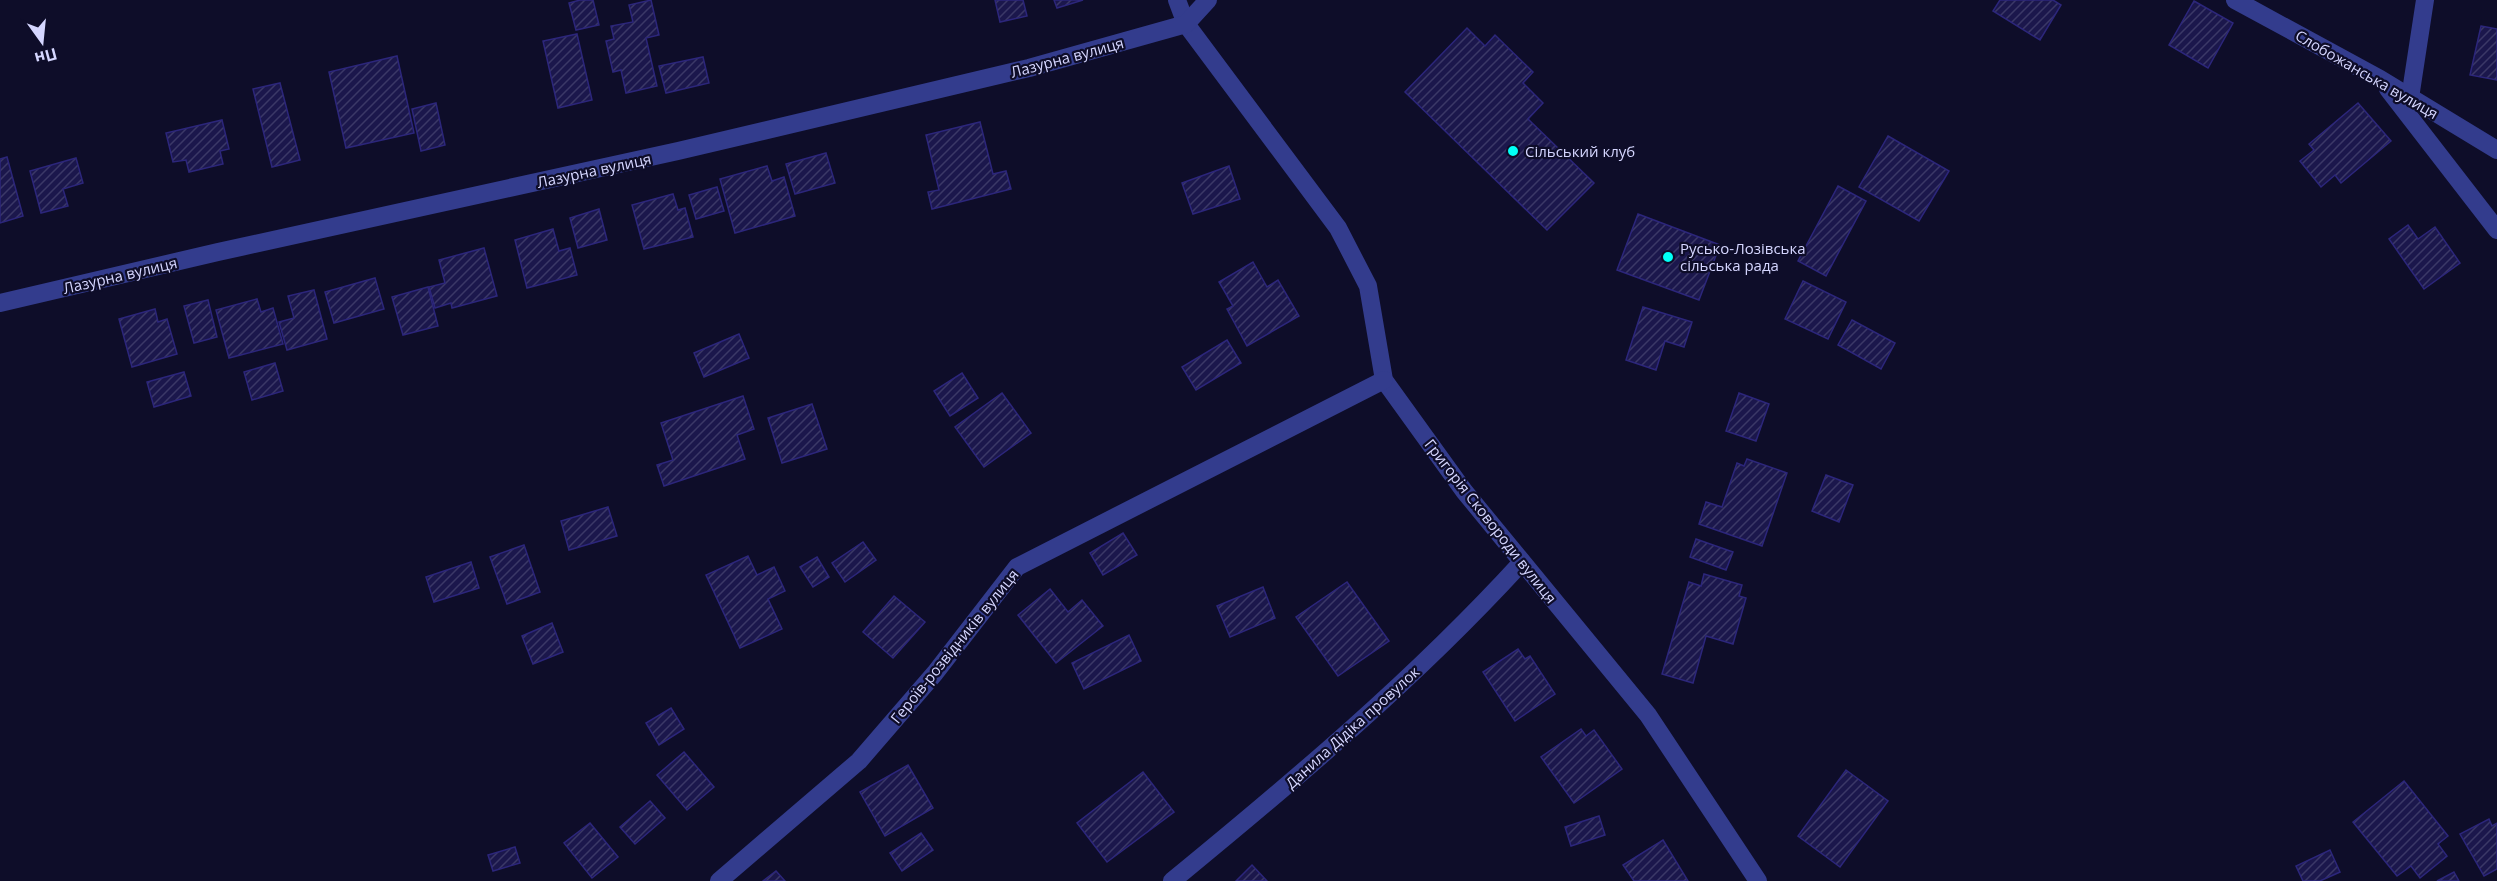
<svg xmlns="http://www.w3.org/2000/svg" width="2497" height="881" font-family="'Open Sans',sans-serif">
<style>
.building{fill:url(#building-hatch);stroke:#2c267b;stroke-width:1.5}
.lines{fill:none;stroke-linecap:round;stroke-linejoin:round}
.minor{stroke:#333c8d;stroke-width:18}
.poi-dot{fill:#01fff6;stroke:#0e0d29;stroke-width:2}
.labels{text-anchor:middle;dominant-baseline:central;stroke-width:4.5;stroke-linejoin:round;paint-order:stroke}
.street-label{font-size:15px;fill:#d5d6ff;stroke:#0e0d29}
.poi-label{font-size:15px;fill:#d5d6ff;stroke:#0e0d29;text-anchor:start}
</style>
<defs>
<pattern id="building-hatch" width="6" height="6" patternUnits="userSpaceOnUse" patternTransform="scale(1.5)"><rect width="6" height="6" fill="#1b174c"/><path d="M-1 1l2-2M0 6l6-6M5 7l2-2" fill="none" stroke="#3b3867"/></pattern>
</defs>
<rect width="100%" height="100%" fill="#0e0d29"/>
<g class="building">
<path d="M580,0H593L599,25L576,30L569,3Z"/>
<path d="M651,0L659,35L646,38L657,86L626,93L621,70L613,72L606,41L614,39L611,26L633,22L629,5Z"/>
<path d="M995,0H1023L1027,16L1000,22Z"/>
<path d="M1054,0H1083L1057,8Z"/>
<path d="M2000,0H2053L2061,5L2040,40L1993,11Z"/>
<path d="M2194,1L2233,23L2208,68L2169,45Z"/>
<path d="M2481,26L2497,29V80L2470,75Z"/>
<path d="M1467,28L1485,46L1495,35L1533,72L1523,83L1543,103L1528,119L1594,183L1547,230L1405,92Z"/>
<path d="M577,34L592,100L558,108L543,41Z"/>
<path d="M397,56L414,133L346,148L329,72Z"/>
<path d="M703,57L709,83L666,93L659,66Z"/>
<path d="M280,83L300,160L272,167L253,89Z"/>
<path d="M436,103L445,145L421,151L412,109Z"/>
<path d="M2358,103L2391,141L2341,183L2335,175L2321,187L2300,161L2314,150L2309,144Z"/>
<path d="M222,120L229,149L220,151L223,164L189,172L186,160L173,162L166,133Z"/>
<path d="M980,122L993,174L1006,171L1011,189L932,209L928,192L939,190L926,135Z"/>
<path d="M1888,136L1949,171L1919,221L1859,187Z"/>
<path d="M826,153L835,183L795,194L786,164Z"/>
<path d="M7,157L23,216L0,223V159Z"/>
<path d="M76,158L83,183L63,189L68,206L41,213L30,171Z"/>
<path d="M767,166L772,181L784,177L795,216L735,233L720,179Z"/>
<path d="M1229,166L1240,199L1193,214L1182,183Z"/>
<path d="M1838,186L1866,201L1826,276L1798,261Z"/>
<path d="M717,187L724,211L696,219L689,195Z"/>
<path d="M673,194L678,210L685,208L693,237L644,249L632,205Z"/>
<path d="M599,209L607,240L578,248L570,218Z"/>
<path d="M1638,214L1720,245L1699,300L1617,270Z"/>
<path d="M2408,225L2418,239L2435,227L2460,263L2424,289L2389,239Z"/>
<path d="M553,229L559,251L570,248L577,275L527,288L515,240Z"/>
<path d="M484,248L497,296L452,308L451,303L435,308L429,287L445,283L439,260Z"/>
<path d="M1253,262L1267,287L1278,280L1299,316L1247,346L1227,309L1233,306L1219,282Z"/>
<path d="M375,278L384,309L334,323L325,292Z"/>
<path d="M1803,281L1846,302L1828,339L1785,319Z"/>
<path d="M428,287L438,326L403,335L392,297Z"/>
<path d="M314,290L327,339L287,350L279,322L294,318L288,296Z"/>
<path d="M257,299L261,312L273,308L283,344L229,358L216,310Z"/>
<path d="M208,300L217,337L194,343L184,306Z"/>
<path d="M1643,307L1692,322L1684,347L1665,341L1656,370L1626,360Z"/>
<path d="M155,309L158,322L167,319L177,354L132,367L119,319Z"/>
<path d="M1852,320L1895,343L1881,369L1838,345Z"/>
<path d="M739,334L749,358L704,377L694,353Z"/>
<path d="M1227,340L1241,363L1196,390L1182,367Z"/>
<path d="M275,363L283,391L252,400L244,372Z"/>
<path d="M184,372L191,396L154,407L147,382Z"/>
<path d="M962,373L978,398L950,416L934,391Z"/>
<path d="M1002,393L1031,433L984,467L955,427Z"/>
<path d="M1739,393L1769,404L1756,441L1726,431Z"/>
<path d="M743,396L754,429L737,435L745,459L664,486L657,465L673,460L661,423Z"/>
<path d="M812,404L827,449L782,463L768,418Z"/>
<path d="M1747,459L1787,473L1762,546L1699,524L1706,502L1722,507L1737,463L1744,466Z"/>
<path d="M1826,475L1853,485L1839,522L1812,511Z"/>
<path d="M608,507L617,536L569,550L561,521Z"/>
<path d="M1123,533L1137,555L1103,575L1090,553Z"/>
<path d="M1696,539L1733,552L1726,570L1690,557Z"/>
<path d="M863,542L876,560L845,582L832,563Z"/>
<path d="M524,545L540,592L507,604L490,557Z"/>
<path d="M748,556L757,575L774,567L785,591L768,599L782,629L740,648L706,575Z"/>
<path d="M817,557L829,577L813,587L800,567Z"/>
<path d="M471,562L479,588L434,602L426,577Z"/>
<path d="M1704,574L1742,585L1739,596L1746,598L1733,644L1706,636L1693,683L1662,674L1689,582L1701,586Z"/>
<path d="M1347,582L1389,641L1338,676L1296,617Z"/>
<path d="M1263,587L1275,618L1230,637L1217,606Z"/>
<path d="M1050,589L1068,612L1082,600L1103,626L1056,663L1018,615Z"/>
<path d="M894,596L925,622L893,658L863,632Z"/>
<path d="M552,623L563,652L533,664L522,636Z"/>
<path d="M1129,635L1141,661L1084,689L1072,663Z"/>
<path d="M1518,649L1525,659L1530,656L1555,694L1515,721L1483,672Z"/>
<path d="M671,708L684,729L659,745L646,723Z"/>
<path d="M1581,729L1586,736L1594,730L1622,769L1574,803L1541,757Z"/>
<path d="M684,752L714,787L687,810L657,775Z"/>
<path d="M908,765L933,808L885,836L860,792Z"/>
<path d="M1846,770L1888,801L1840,867L1798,836Z"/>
<path d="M1143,772L1174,812L1107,862L1077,823Z"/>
<path d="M2404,781L2448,836L2438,844L2447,856L2420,878L2411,866L2397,876L2353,822Z"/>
<path d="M650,801L665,818L635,844L620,827Z"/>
<path d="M1599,816L1605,835L1571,846L1565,827Z"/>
<path d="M2489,819L2492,826L2497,823V869L2484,876L2460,834Z"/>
<path d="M590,823L618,857L592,878L564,843Z"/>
<path d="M921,833L933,850L902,871L890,853Z"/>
<path d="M1663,840L1688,881H1634L1623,865Z"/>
<path d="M515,847L520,863L493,871L488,855Z"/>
<path d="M2330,850L2340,872L2320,881H2303L2296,866Z"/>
<path d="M1252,865L1267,881H1236Z"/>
<path d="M776,871L785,881H763Z"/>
<path d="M2454,872L2459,881H2437Z"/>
</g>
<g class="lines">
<g class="minor">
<path d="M1177,0L1186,24L1338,228L1368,286L1384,380L1464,491L1648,715L1758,881"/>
<path d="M2235,0L2380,79L2497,150"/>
<path d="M2388,89L2497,230"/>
<path d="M2410,98L2425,0"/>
<path d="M0,303L218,252L678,151L1029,68L1186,24L1208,0"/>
<path d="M719,881L859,761L935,673L1017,567L1384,380"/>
<path d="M1172,881C1294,781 1415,679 1522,562"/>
</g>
</g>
<g class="poi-dot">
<circle cx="1513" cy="151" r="6"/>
<circle cx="1668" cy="257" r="6"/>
</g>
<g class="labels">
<g class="street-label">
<text transform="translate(1067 57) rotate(-15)">Лазурна вулиця</text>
<text transform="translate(2367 74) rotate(30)">Слобожанська вулиця</text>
<text transform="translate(594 170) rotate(-12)">Лазурна вулиця</text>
<text transform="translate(120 275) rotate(-13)">Лазурна вулиця</text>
<text transform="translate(1491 521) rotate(52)">Григорія Сковороди вулиця</text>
<text transform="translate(954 646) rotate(-51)">Героїв-розвідників вулиця</text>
<text transform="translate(1352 727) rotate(-42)">Данила Дідіка провулок</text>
</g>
<g class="poi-label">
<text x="1525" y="151">Сільський клуб</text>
<text x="1680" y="248">Русько-Лозівська<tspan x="1680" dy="17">сільська рада</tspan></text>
</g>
</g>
<g transform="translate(42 42) rotate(165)" stroke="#0e0d29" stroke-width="4.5" paint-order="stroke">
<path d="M0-4.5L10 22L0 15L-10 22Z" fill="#d5d6ff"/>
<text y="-9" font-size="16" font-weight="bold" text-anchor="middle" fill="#d5d6ff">Пн</text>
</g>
</svg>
